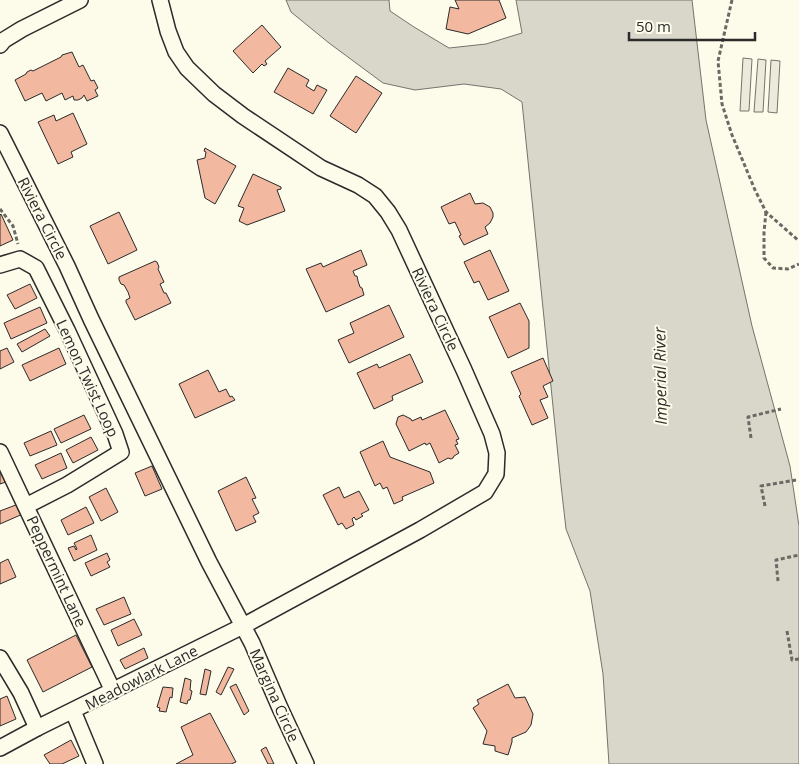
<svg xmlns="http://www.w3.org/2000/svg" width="799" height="764" font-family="'Open Sans',sans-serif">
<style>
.green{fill:#ecebdb;stroke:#74746e}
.water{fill:#d8d7c9;stroke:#74746e}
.building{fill:#f2b8a0;stroke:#2b2b2b}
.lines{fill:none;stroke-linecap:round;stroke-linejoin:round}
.minor-casing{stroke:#2b2b2b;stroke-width:18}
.path{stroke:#6a6964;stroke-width:3;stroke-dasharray:4 2.5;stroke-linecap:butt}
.minor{stroke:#fdfbea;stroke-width:15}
.labels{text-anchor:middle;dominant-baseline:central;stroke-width:4;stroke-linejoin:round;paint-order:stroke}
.street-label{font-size:15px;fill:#2b2b2b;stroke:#fdfbea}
.water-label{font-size:16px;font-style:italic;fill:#2b2b2b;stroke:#fdfbea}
</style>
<rect width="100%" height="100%" fill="#fdfbea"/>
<g class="green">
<path d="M743,58L752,59L749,111H740Z"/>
<path d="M758,59L766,60L763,112H754Z"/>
<path d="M771,60L780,61L777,113L768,112Z"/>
</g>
<path class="water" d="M286,0H389L390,11L414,27L449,48L486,44L522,33L516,0H692L706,120L752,326L790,466L799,526V764H609L603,674L590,591L566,529L561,485L522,102L501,89L464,84L415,90L383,83L329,43L291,12Z"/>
<g class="building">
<path d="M455,0H499L506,18L468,34L446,29L450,7L459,9Z"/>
<path d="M262,25L281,47L265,61L267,64L264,66L262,64L253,73L233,51Z"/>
<path d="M72,52L79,67L83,65L91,81L94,80L98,88L95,90L98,96L87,101L84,95L82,98L78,100H74L73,96L65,100L62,93L46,101L42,93L25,101L15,80L26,74L27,72L31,70L33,71L61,57L62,55Z"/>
<path d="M288,68L309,80L306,86L314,91L317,85L327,90L313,114L274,92Z"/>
<path d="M356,76L382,93L356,133L330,116Z"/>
<path d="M73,113L87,144L71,152L73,157L58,164L38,122L54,115L56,121Z"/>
<path d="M205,148L236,166L215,204L205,198L197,160L205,158L206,152L204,151Z"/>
<path d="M253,174L281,187V189L277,190L285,211L247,225L239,221L244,208L238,206Z"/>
<path d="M470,193L475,204L483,203L490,207L493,213V217L490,223L485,227L488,234L464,245L459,236L461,235L455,222L449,224L441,207Z"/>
<path d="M119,212L137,250L108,264L90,226Z"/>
<path d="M1,214L13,240L0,246V215Z"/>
<path d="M361,250L367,265L353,271L355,276H357L358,281L360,287L362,288L364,295L326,312L306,269L321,263L323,267Z"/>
<path d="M490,250L509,291L488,300L479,281L474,283L464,262Z"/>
<path d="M155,261L157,262L159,267L158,269L164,282L160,284L164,293H166L171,303L135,320L126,302V300L130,298L128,292L124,285L121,284L119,280V277Z"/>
<path d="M30,284L37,298L15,309L7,295Z"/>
<path d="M520,303L529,321V348L508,358L489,317Z"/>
<path d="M389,305L404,337L349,363L338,340L354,333L350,323Z"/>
<path d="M40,307L47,323L11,339L4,323Z"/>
<path d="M45,329L50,336L22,352L17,344Z"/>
<path d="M7,348L14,362L0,369V351Z"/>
<path d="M59,348L66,364L30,381L22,365Z"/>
<path d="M410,354L423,382L392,396L393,400L374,409L357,373L377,364L379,368Z"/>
<path d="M543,358L553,381L543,386L548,397L540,400L548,418L532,425L519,396L521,394L511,372Z"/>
<path d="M208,370L219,392L226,389L230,397L232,396L235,400L195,418L179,384Z"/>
<path d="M445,410L459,439L456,440L458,444L455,445L459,453L454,456L453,458L451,459L448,458L439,463L430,443L426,445L425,443L409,451L396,424L398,417L403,415L411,419L412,421L421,417L422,420Z"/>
<path d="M84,415L91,429L61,443L54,429Z"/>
<path d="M51,431L57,445L30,456L24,443Z"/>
<path d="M91,437L98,450L73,463L66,450Z"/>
<path d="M383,441L390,457L430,472L434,483L402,497L403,500L394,504L387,487L383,489L380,483L375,486L360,452Z"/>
<path d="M61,453L67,468L42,479L35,465Z"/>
<path d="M152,466L162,489L145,496L135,473Z"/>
<path d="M0,470L6,482L0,484Z"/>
<path d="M246,477L256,498L252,499L259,513L253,516L256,522L236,531L218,491Z"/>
<path d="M339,487L344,498L359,491L369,510L361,514L363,516L356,520L354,517L352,519L354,525L346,529L342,523L338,525L323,495Z"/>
<path d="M106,488L118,512L101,521L89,497Z"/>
<path d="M21,503L25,513L0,524V511Z"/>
<path d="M86,507L94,523L68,535L61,520Z"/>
<path d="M91,535L97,550L74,561L68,548L74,546L76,550L77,549L74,543Z"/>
<path d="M107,553L110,560L107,562L110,567L91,576L85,563Z"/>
<path d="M8,559L16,577L0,584V563Z"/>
<path d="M124,597L131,614L104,625L96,609Z"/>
<path d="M134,619L142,635L118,646L111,630Z"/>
<path d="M76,635L92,667L43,692L27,660Z"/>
<path d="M144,648L148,658L125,669L120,660Z"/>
<path d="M228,667L234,669L221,695L216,692Z"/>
<path d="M205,669L211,671L206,695L200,694Z"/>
<path d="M185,678L191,680L190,690L192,691L190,700H188L187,704L180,702Z"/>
<path d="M236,684L249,711L244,715L230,687Z"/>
<path d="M508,684L515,698L525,697L533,714L531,725L526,732L512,738V742L508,755L495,751V746L483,744L487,731L473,708L479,704L477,700Z"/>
<path d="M163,687L173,688L172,698L170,697L166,712L159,711L160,708L157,707Z"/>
<path d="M7,696L16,719L0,726V699Z"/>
<path d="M210,713L236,762L231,764H176L193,755L181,727Z"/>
<path d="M71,740L79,756L62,764H50L44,755Z"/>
<path d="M266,747L274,764H268L261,750Z"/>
</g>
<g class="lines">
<g class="minor-casing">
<g id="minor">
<path d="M0,45L4,40L22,29L80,0"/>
<path d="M0,133L67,266L91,319L209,562L252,643L280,708L306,764"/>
<path d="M0,265L20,259L36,268L67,330L115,434L121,452L67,485L26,506"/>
<path d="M0,452L113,691"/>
<path d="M0,658L21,693L37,728"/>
<path d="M73,711L95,764"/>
<path d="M0,748L37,728L243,626L420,530L485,492L496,474L497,453L492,434L464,370L399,230L388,212L375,196L358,185L321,168L243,116L214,94L187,68L176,52L168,31L160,0"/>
</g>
</g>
<g class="path">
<path d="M732,0L718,61L722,104L732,135L755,190L766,212L799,241"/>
<path d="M0,209L13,226L18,244"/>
<path d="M766,212L764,232V258L773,268L788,269L799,264"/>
<path d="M751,438L748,417L781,409"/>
<path d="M765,506L761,486L796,480"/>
<path d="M778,581L776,560L799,555"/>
<path d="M787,631L792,660L799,659"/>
</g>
<use href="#minor" class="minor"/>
</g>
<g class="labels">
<g class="street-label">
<text transform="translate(43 218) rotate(63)">Riviera Circle</text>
<text transform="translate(436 309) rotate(65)">Riviera Circle</text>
<text transform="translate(88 378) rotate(65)">Lemon Twist Loop</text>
<text transform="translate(57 571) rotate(65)">Peppermint Lane</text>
<text transform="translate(141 677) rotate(-27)">Meadowlark Lane</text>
<text transform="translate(275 695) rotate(66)">Margina Circle</text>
</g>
<g class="water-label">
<text transform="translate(660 376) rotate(-91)">Imperial River</text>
</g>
</g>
<path d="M629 32v8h126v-8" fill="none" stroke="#2b2b2b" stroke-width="2.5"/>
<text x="636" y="32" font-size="15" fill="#2b2b2b" stroke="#fdfbea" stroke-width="4" paint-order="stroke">50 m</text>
</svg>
